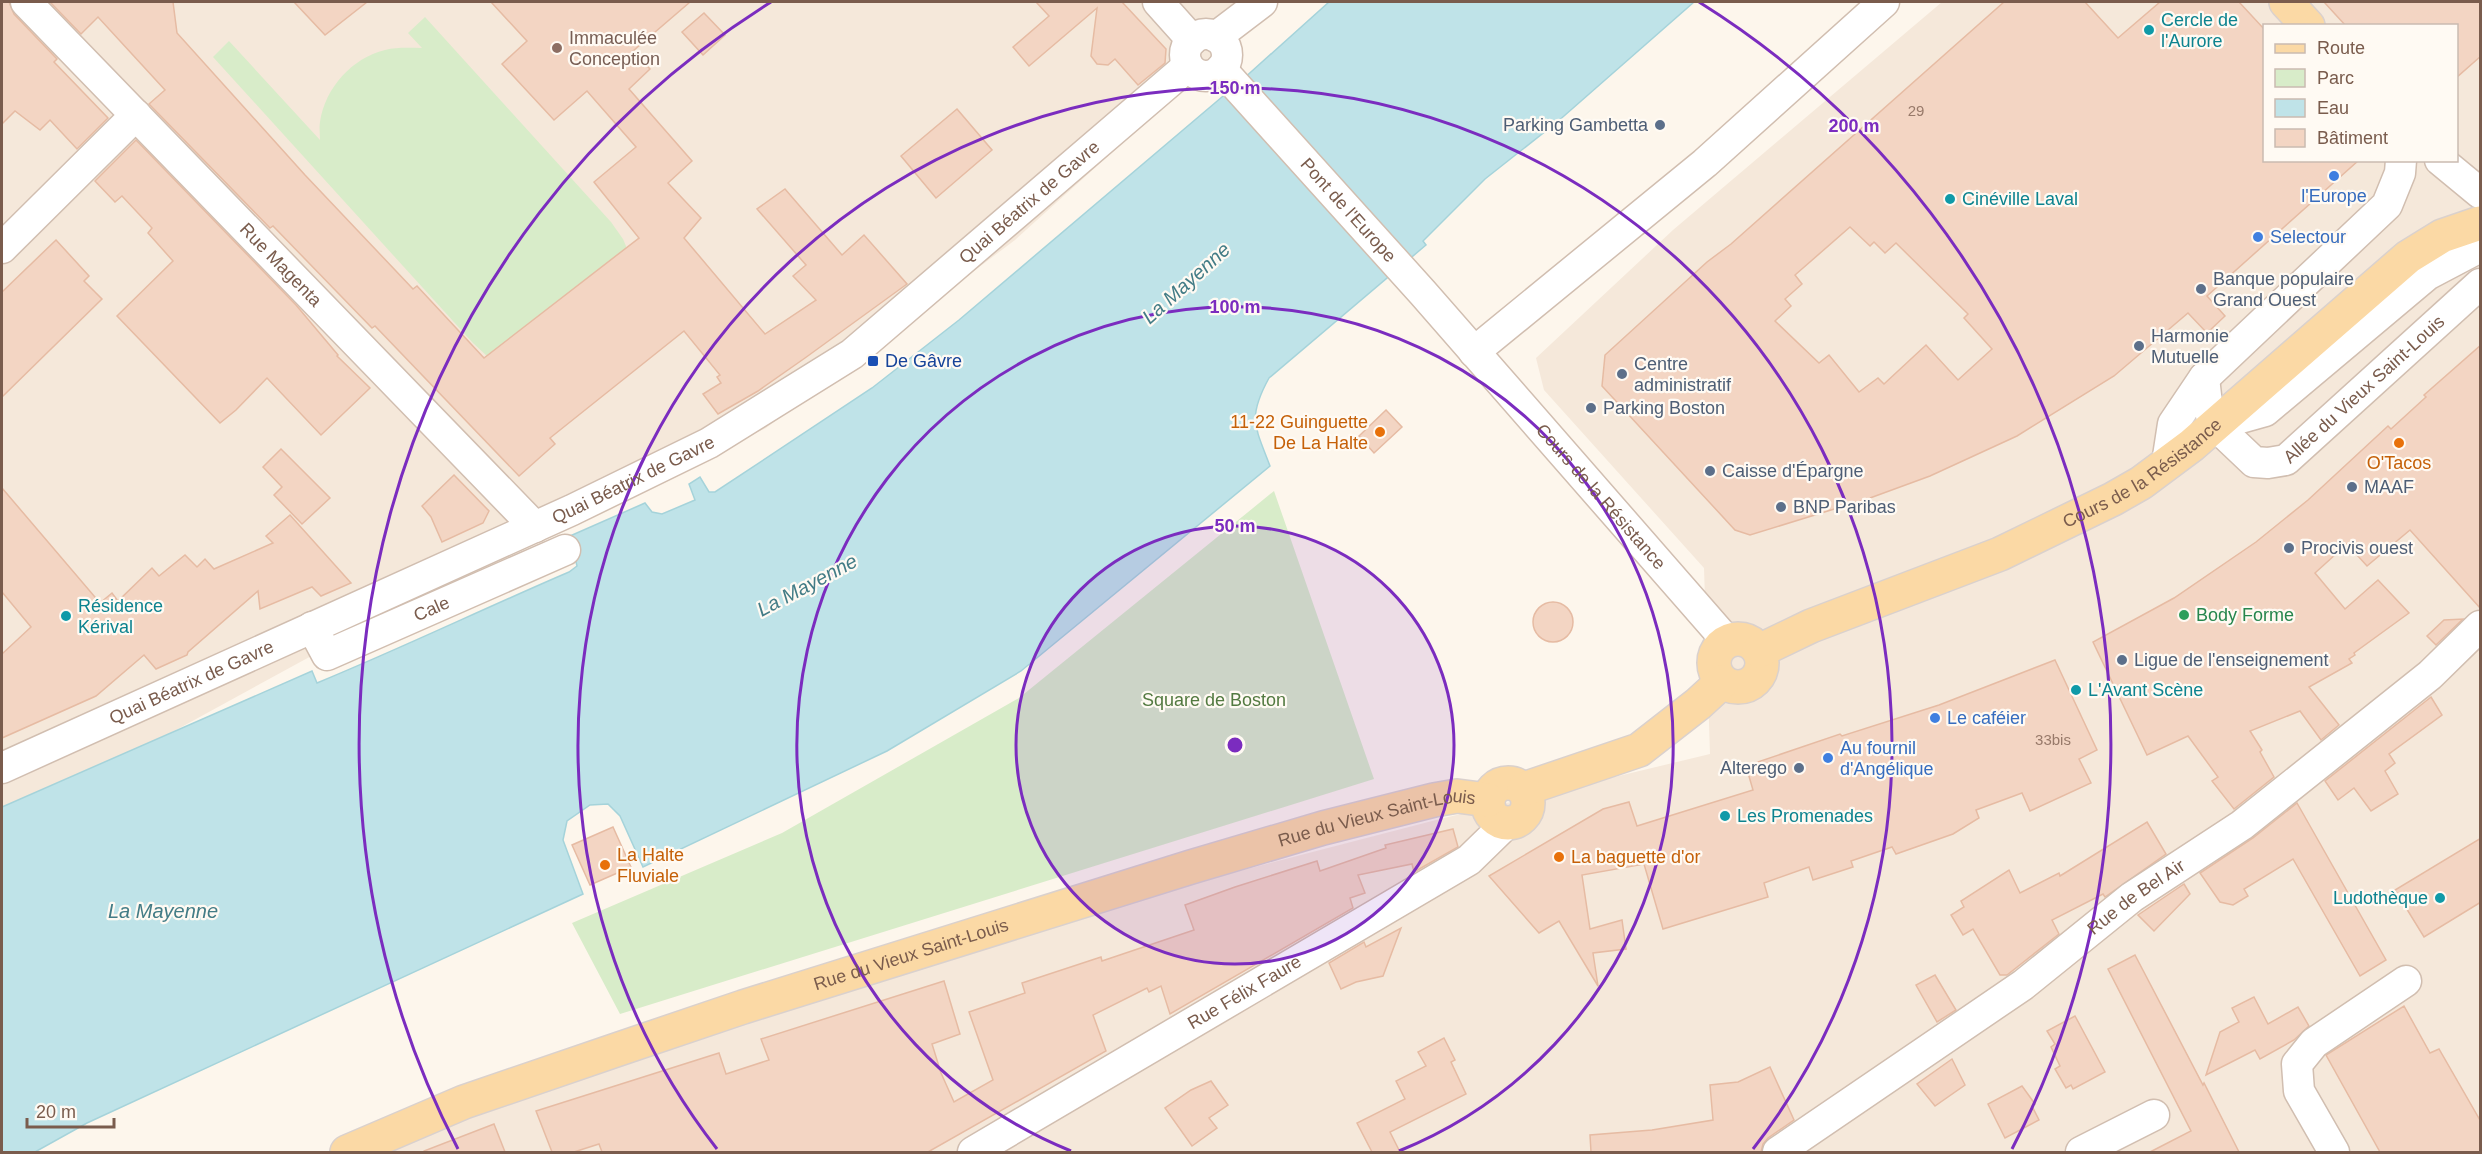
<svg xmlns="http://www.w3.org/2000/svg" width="2482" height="1154" font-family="Arial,sans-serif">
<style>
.residential{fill:#f5e8da;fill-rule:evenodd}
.green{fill:#d8ecc9}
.water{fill:#bfe3e8;stroke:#a5d3da;stroke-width:1.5}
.building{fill:#f3d5c3;stroke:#e6bba3;stroke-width:1.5;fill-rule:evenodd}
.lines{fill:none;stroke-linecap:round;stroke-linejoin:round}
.minor-casing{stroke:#d1beb0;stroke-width:33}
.major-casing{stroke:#dad1cd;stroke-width:36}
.minor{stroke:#fff;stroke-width:30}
.major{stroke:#fbd9a5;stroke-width:33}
.ring{fill:none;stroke:#7b2cbf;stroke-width:3}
.culture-dot{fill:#0f9aa8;stroke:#fffaf3;stroke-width:2}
.education-dot{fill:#8d6e63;stroke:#fffaf3;stroke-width:2}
.service-dot{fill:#5c6f8a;stroke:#fffaf3;stroke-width:2}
.shop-dot{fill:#3f7fe0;stroke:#fffaf3;stroke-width:2}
.transit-dot{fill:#1a4fb4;stroke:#fffaf3;stroke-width:2}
.food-dot{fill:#e8710a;stroke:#fffaf3;stroke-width:2}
.leisure-dot{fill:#2e9e5b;stroke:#fffaf3;stroke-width:2}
.labels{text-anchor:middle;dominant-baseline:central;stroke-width:4.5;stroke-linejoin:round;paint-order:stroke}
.number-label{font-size:15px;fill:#987a6a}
.culture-label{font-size:18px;fill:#0d838f;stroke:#fffaf3;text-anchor:start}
.education-label{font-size:18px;fill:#785e54;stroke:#fffaf3;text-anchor:start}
.service-label{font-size:18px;fill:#4e5e75;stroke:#fffaf3;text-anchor:start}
.shop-label{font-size:18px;fill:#366cbe;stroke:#fffaf3;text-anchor:start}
.street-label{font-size:18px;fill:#7a5c4d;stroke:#fffaf3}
.transit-label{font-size:18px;fill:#164399;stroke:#fffaf3;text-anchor:start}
.food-label{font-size:18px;fill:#c56008;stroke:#fffaf3;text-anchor:start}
.leisure-label{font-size:18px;fill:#27864d;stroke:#fffaf3;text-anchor:start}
.park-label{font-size:18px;fill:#537a41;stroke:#fffaf3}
.water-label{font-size:20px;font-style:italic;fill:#437c86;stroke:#fffaf3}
.centre{fill:#7b2cbf;stroke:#fffaf3;stroke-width:3}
.ring-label{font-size:18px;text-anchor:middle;font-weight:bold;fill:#7b2cbf;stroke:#fffaf3;stroke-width:4.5;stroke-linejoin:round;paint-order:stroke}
</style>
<rect width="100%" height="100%" fill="#fdf6ec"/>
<g class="residential">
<path d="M2,2H1279L1015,240L766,428L489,559L2,825Z"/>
<path d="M1942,2H2480V1152H331L1201,881L1436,820L1710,754L1704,568L1544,390L1536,358L1673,230ZM2264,26H2456V160H2264Z"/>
</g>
<g class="green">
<path d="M425,17L611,222L623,239L631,258L488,357L473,343L213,57L229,41L320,140C320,134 319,128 320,122C325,88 352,58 385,50C397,47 410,48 422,48L408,33Z"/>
<path d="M1274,491L1374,779L620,1014L572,923L782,833L1019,698Z"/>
</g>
<path class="water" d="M1329,2H1694L1556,123L1485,179L1423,241L1426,245L1269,378C1247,418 1255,426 1270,466L1021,671L887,751L643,867L620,816L608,804L590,805L567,821L563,840L583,894L87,1123L35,1152H2V807L312,671L317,683C402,648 485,608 569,572L577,566L570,536L645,503L652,512L662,514L695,500L689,484L700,477L709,492H715L872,388L959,320L1242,80Z"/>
<g class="building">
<path d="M2,2H9L14,14L57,59L54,62L108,118L77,149L50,120L40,130L15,111L2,124Z"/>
<path d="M50,2H173L177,33L305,175L413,289L417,286L484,358L639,238L594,182L636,147L587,91L554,120L502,64L527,41L491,2H690L633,51L650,69L629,89L692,161L668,183L701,218L684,238L765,334L816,300L793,276L806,265L757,209L785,189L842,255L864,235L907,284L805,358L758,391L718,414L703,394L721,383L717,377L720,375L684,331L550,438L555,444L519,476L375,326L372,328L273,226L270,228L149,104L165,90L98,17L81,34Z"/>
<path d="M294,2H367L325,35Z"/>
<path d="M1036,2H1122L1166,49L1165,63L1138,85L1115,59L1108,65L1097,64L1091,56L1097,8L1029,66L1013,47L1049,16Z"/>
<path d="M2004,2H2085L2118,38L2160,2H2239L2265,30V160H2359L2207,296L2225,316L2207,333L2188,313L2114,376L2017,436L1930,476L1870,498L1750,535L1735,530L1602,386L1605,355L1707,262L1731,244ZM1850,227L1870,246L1874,242L1885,253L1896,243L1968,314L1964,318L1992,349L1958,380L1926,345L1884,384L1878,378L1859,392L1829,355L1819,363L1775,321L1791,306L1785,299L1802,284L1795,275Z"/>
<path d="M2324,2H2481V56L2457,77V26H2346Z"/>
<path d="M704,13L725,35L703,55L682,32Z"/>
<path d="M957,109L992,150L936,198L901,156Z"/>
<path d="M136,140L296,305L338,355L337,356L370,388L321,435L267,378L236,410L220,423L117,316L173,261L148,233L152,228L122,196L115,202L95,181Z"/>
<path d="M56,240L89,276L84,281L102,299L2,397V292Z"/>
<path d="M2481,345V609L2410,530L2367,566L2347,544L2315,573L2345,609L2378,580L2409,613L2354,653L2355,655L2349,659L2352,663L2309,687L2339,725L2321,740L2300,711L2250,731L2262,750L2260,752L2274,777L2234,809L2212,781L2218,777L2188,736L2147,755L2093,642L2174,598L2256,542L2308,500L2388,426L2391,429L2426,397L2424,395Z"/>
<path d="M1386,410L1402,427L1374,453L1359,436Z"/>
<path d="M281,449L330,498L302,524L274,495L282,487L263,467Z"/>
<path d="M454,475L489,511L483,523L442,542L431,517L422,506Z"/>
<path d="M2,488L100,603L112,593L118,601L152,568L159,576L185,555L197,567L205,559L214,569L273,543L266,536L290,515L351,583L321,596L312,587L260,609L258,591L188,652L187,655L156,669L144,655L96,696L2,738V654L31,627L2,592Z"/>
<circle cx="1553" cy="622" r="20"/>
<path d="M2463,619L2436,645L2427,636L2444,620Z"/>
<path d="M2055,660L2097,750L2079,759L2091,783L2030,811L2022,793L1976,810L1979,818L1953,834L1896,854L1892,847L1851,861L1853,867L1813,880L1809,867L1764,883L1768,897L1663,929L1644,864L1582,875L1590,929L1622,920L1626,949L1593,953L1598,986L1559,921L1539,933L1489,876L1603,809L1629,802L1637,826L1753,790L1746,766L1840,734L1842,736L1939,705Z"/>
<path d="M2431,697L2442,715L2389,754L2395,763L2385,771L2398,794L2371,811L2354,788L2338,800L2325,781Z"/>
<path d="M2297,803L2386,960L2360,976L2293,859L2244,889L2248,896L2233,905L2220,902L2200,873L2253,838Z"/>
<path d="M2147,822L2166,854L2105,897L2103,894L2052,920L2059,934L2007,975H2000L1973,929L1963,935L1951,915L1964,907L1961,901L2009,870L2020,893L2059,873L2060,876Z"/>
<path d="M613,827L631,867L590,885L572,845Z"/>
<path d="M1453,829L1458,847L1414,872L1412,864L1358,875L1365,893L1350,898L1353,908L1170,1014L1161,986L1149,992L1147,988L1093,1015L1106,1051L928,1152H602L599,1144L574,1152H552L536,1111L719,1053L726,1074L769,1060L761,1039L944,981L960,1034L932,1044L941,1073L954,1102L993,1080L969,1012L1025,993L1022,983L1101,957L1102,961L1194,930L1185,905L1235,887L1317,861L1320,871L1386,848L1385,845Z"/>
<path d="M2481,838V902L2424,937L2395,890Z"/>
<path d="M2184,884L2190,894L2154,931L2138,915Z"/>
<path d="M1401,928L1383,976L1356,982L1341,989L1329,963L1364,942L1366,947Z"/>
<path d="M2135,955L2203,1085L2204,1083L2239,1152H2150L2191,1131L2108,969Z"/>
<path d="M1935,975L1956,1010L1937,1022L1916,985Z"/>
<path d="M2254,997L2268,1024L2298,1007L2309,1026L2294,1040L2260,1059L2255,1050L2206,1075L2220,1032L2239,1022L2232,1008Z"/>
<path d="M2404,1006L2430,1053L2439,1049L2481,1122V1152H2380L2326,1055Z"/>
<path d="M2075,1016L2105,1072L2073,1089L2071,1085L2066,1088L2055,1069L2060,1066L2051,1047L2055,1044L2047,1031Z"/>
<path d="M1444,1038L1455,1060L1451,1062L1466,1094L1390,1132L1400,1152H1372L1357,1123L1405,1099L1396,1081L1426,1066L1418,1052Z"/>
<path d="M1952,1059L1965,1085L1935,1106L1917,1084Z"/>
<path d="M1770,1067L1794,1120L1768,1138L1763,1144L1761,1152H1591L1590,1135L1652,1130L1713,1120L1710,1085L1738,1082Z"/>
<path d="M1211,1081L1228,1105L1209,1118L1217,1128L1192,1146L1165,1108L1191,1090Z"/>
<path d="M2022,1086L2035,1104L2032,1106L2039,1120L2005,1138L1988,1104Z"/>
<path d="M494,1124L505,1152H424V1151Z"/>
</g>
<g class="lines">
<g class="minor-casing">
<g id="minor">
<path id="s1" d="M26,2L535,527"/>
<path d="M1158,2L1192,40"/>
<circle cx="1206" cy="55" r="21"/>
<path d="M1216,37L1262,2"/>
<path id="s2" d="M1221,69L1423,293L1727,641"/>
<path d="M2440,160L2480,193"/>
<path d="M2,248L136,115"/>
<path d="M1474,352L1705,163L1884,2"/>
<path id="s3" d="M2204,378L2207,404L2215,425L2254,462L2268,463L2286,460L2480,284"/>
<path d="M2215,425L2265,411L2427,275L2480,247"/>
<path d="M2167,463L2173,424L2204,378L2387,205L2400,173L2401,160"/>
<path id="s4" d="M312,627L327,655L565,550"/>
<path id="s5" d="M2,768L572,510L709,443L852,354L1188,66"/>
<path id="s6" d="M973,1152L1469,860L1507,823"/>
<path id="s7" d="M1778,1152L2023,985L2132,897L2242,825L2430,675L2480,626"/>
<path d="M2081,1152L2154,1115"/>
<path d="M2334,1152L2299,1091L2297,1064L2314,1043L2406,981"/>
</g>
</g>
<g class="major-casing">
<g id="major">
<path d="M2286,2L2308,26"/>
<circle cx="1738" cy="663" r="24"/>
<path id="s8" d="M1759,651L1811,626L2000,554L2113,499L2141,483L2192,445L2408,257L2442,236L2480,223"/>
<circle cx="1508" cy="803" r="20"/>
<path d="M1524,789L1639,750L1698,704L1722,682"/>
<path id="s9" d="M347,1152L464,1102L619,1049L743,1007L1191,867L1323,828L1434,800L1457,796L1488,800"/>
</g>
</g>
<use href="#minor" class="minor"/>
<use href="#major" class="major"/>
</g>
<circle cx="1235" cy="745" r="219" fill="#7b2cbf" fill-opacity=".12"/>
<g class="ring">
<circle cx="1235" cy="745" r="219"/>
<path d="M1071 1151A438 438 0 1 1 1399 1151"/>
<path d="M717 1149A657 657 0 1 1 1753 1149"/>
<path d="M458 1149A876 876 0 0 1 771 2M1699 2A876 876 0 0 1 2012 1149"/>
</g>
<g class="culture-dot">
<circle cx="2149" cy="30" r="6"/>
<circle cx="1950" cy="199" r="6"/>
<circle cx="66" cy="616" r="6"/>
<circle cx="2076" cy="690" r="6"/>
<circle cx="1725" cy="816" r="6"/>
<circle cx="2440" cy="898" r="6"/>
</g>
<circle class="education-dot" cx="557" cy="48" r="6"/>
<g class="service-dot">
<circle cx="1660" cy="125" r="6"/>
<circle cx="2201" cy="289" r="6"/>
<circle cx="2139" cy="346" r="6"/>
<circle cx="1622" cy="374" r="6"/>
<circle cx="1591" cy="408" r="6"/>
<circle cx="1710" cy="471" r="6"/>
<circle cx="2352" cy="487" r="6"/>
<circle cx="1781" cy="507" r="6"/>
<circle cx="2289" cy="548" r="6"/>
<circle cx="2122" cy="660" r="6"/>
<circle cx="1799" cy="768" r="6"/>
</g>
<g class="shop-dot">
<circle cx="2334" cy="176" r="6"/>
<circle cx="2258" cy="237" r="6"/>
<circle cx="1935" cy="718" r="6"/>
<circle cx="1828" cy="758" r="6"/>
</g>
<rect class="transit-dot" x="867" y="355" width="12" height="12" rx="3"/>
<g class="food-dot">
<circle cx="1380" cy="432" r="6"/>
<circle cx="2399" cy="443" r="6"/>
<circle cx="1559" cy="857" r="6"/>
<circle cx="605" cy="865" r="6"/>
</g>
<circle class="leisure-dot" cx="2184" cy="615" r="6"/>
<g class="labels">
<g class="number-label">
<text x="1916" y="110">29</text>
<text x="2053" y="739">33bis</text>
</g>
<g class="culture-label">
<text x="2161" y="20">Cercle de<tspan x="2161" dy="21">l'Aurore</tspan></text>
<text x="1962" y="199">Cinéville Laval</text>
<text x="78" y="606">Résidence<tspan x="78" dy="21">Kérival</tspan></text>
<text x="2088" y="690">L'Avant Scène</text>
<text x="1737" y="816">Les Promenades</text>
<text x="2428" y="898" text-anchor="end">Ludothèque</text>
</g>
<g class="education-label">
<text x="569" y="38">Immaculée<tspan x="569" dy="21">Conception</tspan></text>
</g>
<g class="service-label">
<text x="1648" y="125" text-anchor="end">Parking Gambetta</text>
<text x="2213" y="279">Banque populaire<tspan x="2213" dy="21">Grand Ouest</tspan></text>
<text x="2151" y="336">Harmonie<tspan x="2151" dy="21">Mutuelle</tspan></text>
<text x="1634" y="364">Centre<tspan x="1634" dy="21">administratif</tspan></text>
<text x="1603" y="408">Parking Boston</text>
<text x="1722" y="471">Caisse d'Épargne</text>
<text x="2364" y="487">MAAF</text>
<text x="1793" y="507">BNP Paribas</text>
<text x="2301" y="548">Procivis ouest</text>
<text x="2134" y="660">Ligue de l'enseignement</text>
<text x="1787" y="768" text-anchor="end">Alterego</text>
</g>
<g class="shop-label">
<text x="2334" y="196" text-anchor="middle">l'Europe</text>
<text x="2270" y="237">Selectour</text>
<text x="1947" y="718">Le caféier</text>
<text x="1840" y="748">Au fournil<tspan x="1840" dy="21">d'Angélique</tspan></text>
</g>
<g class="street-label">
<text stroke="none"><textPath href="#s5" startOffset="1180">Quai Béatrix de Gavre</textPath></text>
<text stroke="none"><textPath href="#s2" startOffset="190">Pont de l'Europe</textPath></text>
<text stroke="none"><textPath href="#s1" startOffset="366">Rue Magenta</textPath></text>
<text stroke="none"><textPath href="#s3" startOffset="240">Allée du Vieux Saint-Louis</textPath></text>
<text stroke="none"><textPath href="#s8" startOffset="424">Cours de la Résistance</textPath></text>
<text stroke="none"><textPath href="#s5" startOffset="694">Quai Béatrix de Gavre</textPath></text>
<text stroke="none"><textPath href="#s2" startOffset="572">Cours de la Résistance</textPath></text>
<text stroke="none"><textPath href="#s4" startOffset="146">Cale</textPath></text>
<text stroke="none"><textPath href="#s5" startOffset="208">Quai Béatrix de Gavre</textPath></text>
<text stroke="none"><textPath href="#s9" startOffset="1084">Rue du Vieux Saint-Louis</textPath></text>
<text stroke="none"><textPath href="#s7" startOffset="440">Rue de Bel Air</textPath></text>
<text stroke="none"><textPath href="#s9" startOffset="598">Rue du Vieux Saint-Louis</textPath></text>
<text stroke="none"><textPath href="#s6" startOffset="315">Rue Félix Faure</textPath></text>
</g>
<g class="transit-label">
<text x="885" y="361">De Gâvre</text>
</g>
<g class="food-label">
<text x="1368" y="422" text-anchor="end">11-22 Guinguette<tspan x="1368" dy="21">De La Halte</tspan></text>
<text x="2399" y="463" text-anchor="middle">O'Tacos</text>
<text x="617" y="855">La Halte<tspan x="617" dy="21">Fluviale</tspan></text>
<text x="1571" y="857">La baguette d'or</text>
</g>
<g class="leisure-label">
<text x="2196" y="615">Body Forme</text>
</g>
<g class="park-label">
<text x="1214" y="700">Square de Boston</text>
</g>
<g class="water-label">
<text transform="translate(1186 283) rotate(-42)">La Mayenne</text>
<text transform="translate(807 585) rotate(-28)">La Mayenne</text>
<text x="163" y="911">La Mayenne</text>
</g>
</g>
<circle cx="1235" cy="745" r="9" class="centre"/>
<g class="ring-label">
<text x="1235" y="94">150 m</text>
<text x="1854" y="132">200 m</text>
<text x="1235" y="313">100 m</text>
<text x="1235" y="532">50 m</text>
</g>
<rect width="2482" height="1154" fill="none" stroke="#7a5c4d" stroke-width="6"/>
<rect x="2263" y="24" width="195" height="138" fill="#fffaf3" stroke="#cabbb1" stroke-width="1.5"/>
<rect x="2275" y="44" width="30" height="9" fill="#fbd9a5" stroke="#cabbb1" stroke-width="1.5"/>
<text x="2317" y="54" font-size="18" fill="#7a5c4d">Route</text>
<rect x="2275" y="69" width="30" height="18" fill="#d8ecc9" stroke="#cabbb1" stroke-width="1.5"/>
<text x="2317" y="84" font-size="18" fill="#7a5c4d">Parc</text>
<rect x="2275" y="99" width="30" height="18" fill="#bfe3e8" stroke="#cabbb1" stroke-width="1.5"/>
<text x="2317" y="114" font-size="18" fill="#7a5c4d">Eau</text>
<rect x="2275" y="129" width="30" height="18" fill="#f3d5c3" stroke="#cabbb1" stroke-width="1.5"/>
<text x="2317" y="144" font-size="18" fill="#7a5c4d">Bâtiment</text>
<path d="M27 1118v9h87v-9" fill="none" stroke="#7a5c4d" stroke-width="3"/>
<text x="36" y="1118" font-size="18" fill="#7a5c4d" stroke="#fffaf3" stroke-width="4.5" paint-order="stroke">20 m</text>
</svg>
